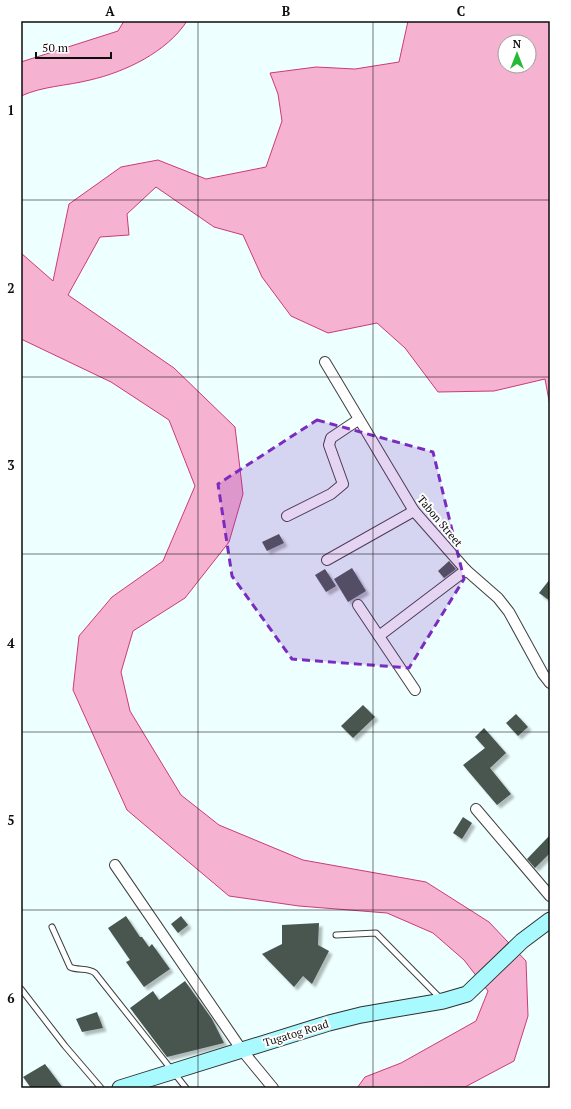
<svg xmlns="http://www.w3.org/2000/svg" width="571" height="1109" font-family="'PT Serif',serif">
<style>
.water{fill:#f5b2d1;stroke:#cc3a7a;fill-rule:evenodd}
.building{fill:#495550;filter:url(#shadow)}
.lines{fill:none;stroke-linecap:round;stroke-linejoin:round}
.lane-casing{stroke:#404040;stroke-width:7}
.street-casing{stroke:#404040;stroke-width:12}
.secondary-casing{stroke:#2f2f2f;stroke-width:17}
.lane{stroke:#fff;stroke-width:5}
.street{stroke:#fff;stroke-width:10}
.secondary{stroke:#a8fafe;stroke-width:15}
.marked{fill:#7b2cbf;fill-opacity:0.2;stroke:#7b2cbf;stroke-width:3;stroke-dasharray:8 5;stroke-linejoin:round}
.grid{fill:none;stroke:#0d0d0d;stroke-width:1;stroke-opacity:0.55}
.labels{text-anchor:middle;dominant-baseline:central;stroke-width:4;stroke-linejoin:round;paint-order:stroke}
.street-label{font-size:11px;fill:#0d0d0d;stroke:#fff}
.neatline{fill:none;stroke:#0d0d0d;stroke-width:1.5}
.grid-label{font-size:13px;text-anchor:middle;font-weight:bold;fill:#0d0d0d}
</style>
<defs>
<filter id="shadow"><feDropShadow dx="3.5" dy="3.5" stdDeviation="1" flood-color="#0004"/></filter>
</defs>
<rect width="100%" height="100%" fill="#edfffe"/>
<g class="water">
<path d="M124,21H187C167,52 125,72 90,80C66,86 43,86 21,96V62L118,31Z"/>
<path d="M408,21H550V406L545,379L494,391L438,392L405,348L377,323L328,333L291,316L262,277L243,235L214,227L156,187L127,214L129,235L100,237L68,295L174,368L235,427L243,494L229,542L185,598L133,631L121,672L130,711L181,795L219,825L303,860L426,882L489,922L526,961L528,1016L514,1061L465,1087L357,1088L365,1077L401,1063L476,1021L488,991L464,960L433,933L387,913L299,906L229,896L127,810L73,690L79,636L112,597L163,561L195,486L169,420L111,382L21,339V253L53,281L69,204L121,167L158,160L206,179L266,167L282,121L278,94L270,73L316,67L355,69L399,62ZM505,42H529V66H505Z"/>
</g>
<g class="building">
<path d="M279,534L284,543L267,551L262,542Z"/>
<path d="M449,561L456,569L444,578L438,571Z"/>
<path d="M352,568L366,591L348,602L334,579Z"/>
<path d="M325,569L336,586L326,592L315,575Z"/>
<path d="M550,579V601L539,593Z"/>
<path d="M363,705L375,717L353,738L341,726Z"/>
<path d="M516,714L528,727L518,736L506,723Z"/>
<path d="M484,728L506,753L490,768L511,794L497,805L463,765L485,748L475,737Z"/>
<path d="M463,817L472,823L462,839L453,833Z"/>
<path d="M550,835V853L535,868L527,859Z"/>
<path d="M126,916L140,937H142L149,947L152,944L170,969L144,987L126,962L130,960L108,928Z"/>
<path d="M181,916L188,925L178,933L171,924Z"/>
<path d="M319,923L318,945L329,951L312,984L303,976L294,987L262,954L282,944V925Z"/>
<path d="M185,981L212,1019L224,1043L167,1057L130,1008L153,991L159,1000Z"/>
<path d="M97,1012L103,1028L82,1032L76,1019Z"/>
<path d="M45,1064L63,1088H31L23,1077Z"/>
</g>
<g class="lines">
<g class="lane-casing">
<g id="lane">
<path d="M52,927L70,967C78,971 88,967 95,973L186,1088"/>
<path d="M336,935L376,933L441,999"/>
<path d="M21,989L65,1046L101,1088"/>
</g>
</g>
<g class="street-casing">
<g id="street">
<path d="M325,362L414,511L466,570L498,598L509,612L543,674L550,683"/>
<path d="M287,516L331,494L343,484L329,445L331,438L358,420"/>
<path d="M327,560L414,511"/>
<path d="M358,605L415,690"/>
<path d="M379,636L466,570"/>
<path d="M476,809L550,896"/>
<path d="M115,865L241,1049L273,1088"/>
</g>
</g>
<g class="secondary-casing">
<path id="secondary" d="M120,1088L329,1023L361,1015L443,1001L467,994L522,941L550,920"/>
</g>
<use href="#lane" class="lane"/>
<use href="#street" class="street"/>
<use href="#secondary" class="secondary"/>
</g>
<path class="marked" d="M317,420L433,452L464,579L409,668L292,659L232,576L218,484Z"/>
<path class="grid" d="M198,21V1088M373,21V1088M21,200H550M21,377H550M21,554H550M21,732H550M21,910H550"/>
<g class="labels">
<g class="street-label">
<text transform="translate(440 521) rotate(50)">Tabon Street</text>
<text transform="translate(296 1033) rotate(-17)">Tugatog Road</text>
</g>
</g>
<rect width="571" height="1109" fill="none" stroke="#ffffff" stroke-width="44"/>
<g transform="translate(517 54)"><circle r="19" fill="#ffffff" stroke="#9e9e9e"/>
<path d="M0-3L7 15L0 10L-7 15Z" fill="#26bb37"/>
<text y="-6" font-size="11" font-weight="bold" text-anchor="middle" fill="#0d0d0d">N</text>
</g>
<path d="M36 52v6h75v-6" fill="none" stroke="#0d0d0d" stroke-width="2"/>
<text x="42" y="52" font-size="12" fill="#0d0d0d" stroke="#ffffff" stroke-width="3" paint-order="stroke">50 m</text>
<rect x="22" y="22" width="527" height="1065" class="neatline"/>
<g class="grid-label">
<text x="110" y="16">A</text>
<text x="286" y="16">B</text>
<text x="461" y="16">C</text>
<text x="11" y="115">1</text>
<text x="11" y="293">2</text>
<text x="11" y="470">3</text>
<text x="11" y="648">4</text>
<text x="11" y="825">5</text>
<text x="11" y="1003">6</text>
</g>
</svg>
